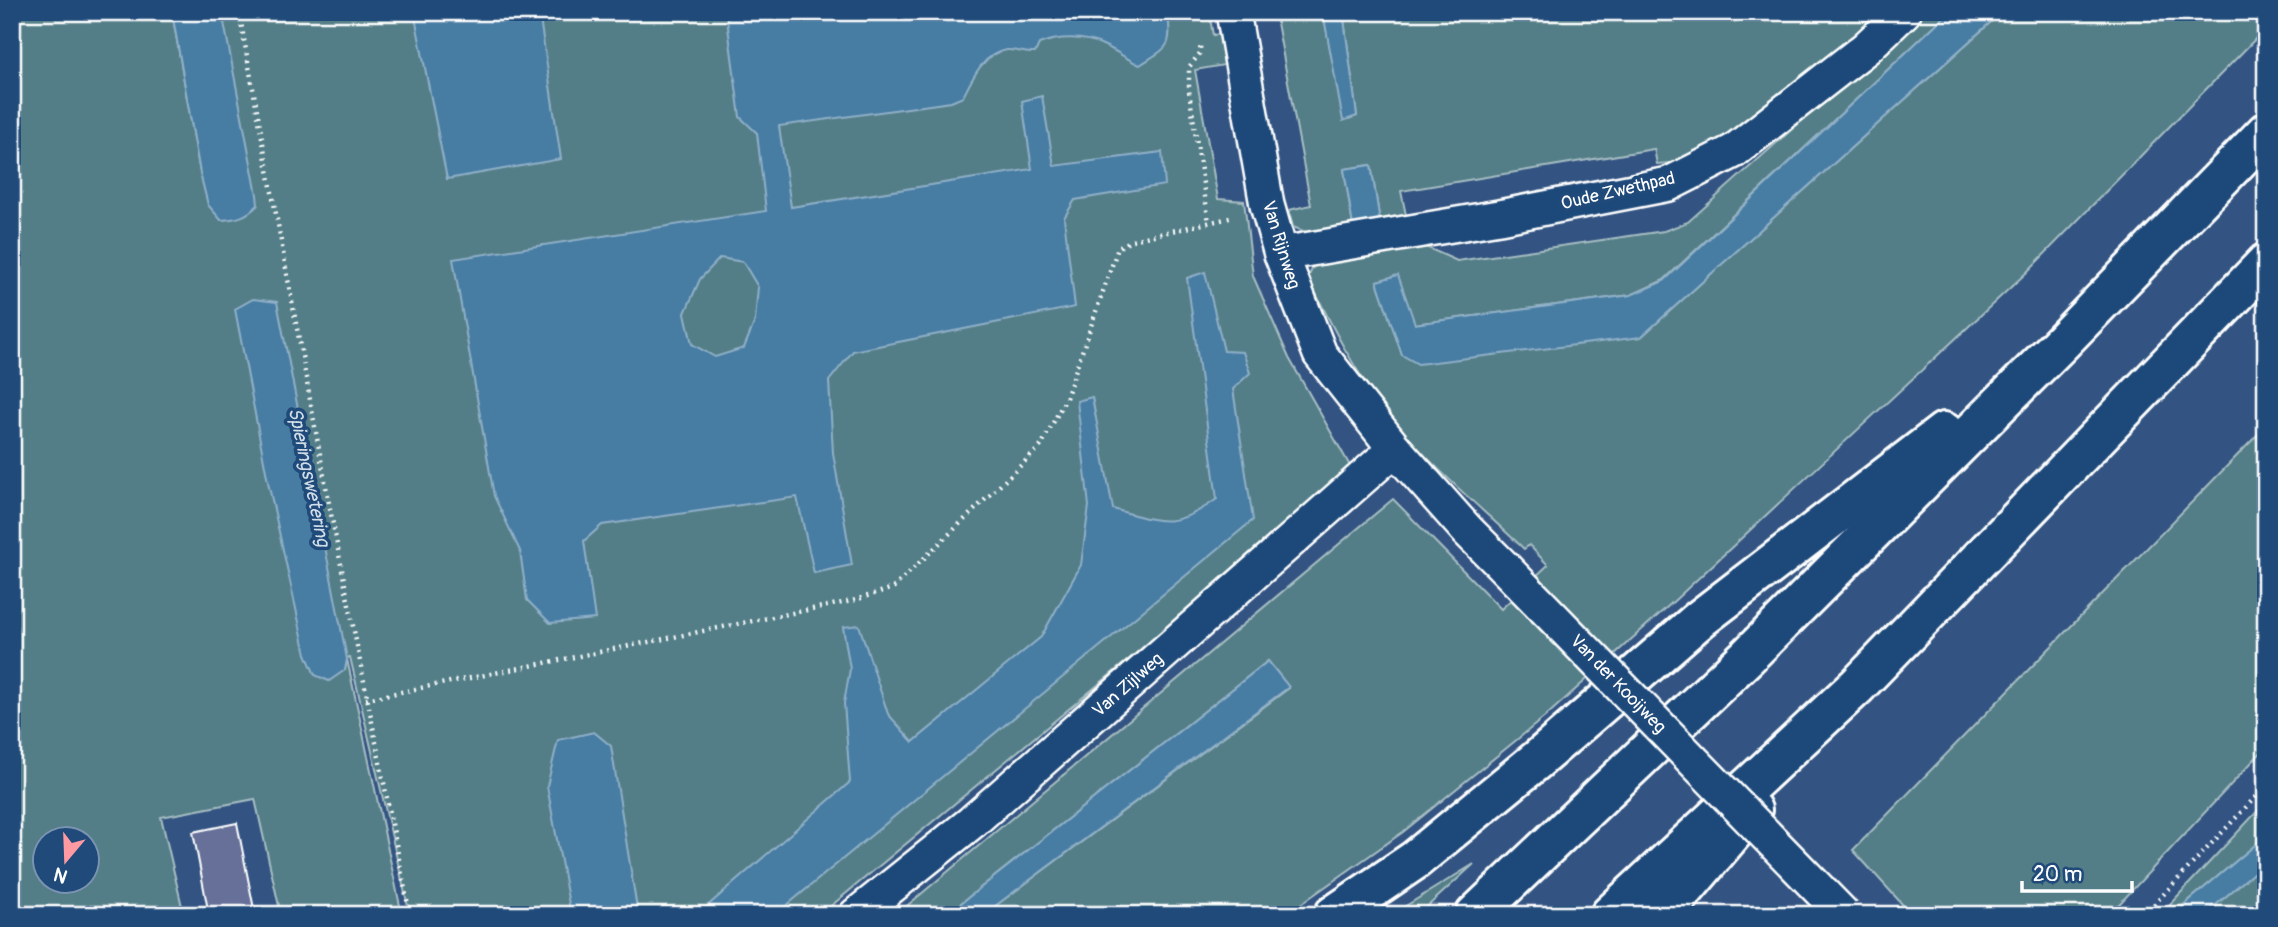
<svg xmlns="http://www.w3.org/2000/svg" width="2278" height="927" font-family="Pangolin,sans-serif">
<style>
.green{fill:#527e87;stroke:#a8bec3;stroke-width:2;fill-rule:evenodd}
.water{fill:#467ca3;stroke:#90b0c8;stroke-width:2;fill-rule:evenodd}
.building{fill:#667098;stroke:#fff;stroke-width:2}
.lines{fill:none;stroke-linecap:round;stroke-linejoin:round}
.street-casing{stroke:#fff;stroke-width:38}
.highway-casing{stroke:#fff;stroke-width:44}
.path{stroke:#fff;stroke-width:4.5;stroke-dasharray:2 5;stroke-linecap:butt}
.street{stroke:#1f4a7a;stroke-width:33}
.highway{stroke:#1f4a7a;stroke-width:38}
.street-bridge-casing{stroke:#fff;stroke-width:38;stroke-linecap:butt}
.street-bridge{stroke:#1f4a7a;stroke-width:33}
.labels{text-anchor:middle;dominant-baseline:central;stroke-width:7;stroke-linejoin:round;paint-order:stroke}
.street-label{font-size:18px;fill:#fff;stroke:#1f4a7a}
.water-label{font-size:19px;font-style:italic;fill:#d1dee8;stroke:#1f4a7a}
</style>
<rect width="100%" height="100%" fill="#335482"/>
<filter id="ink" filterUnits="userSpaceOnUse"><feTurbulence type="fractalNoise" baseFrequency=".0143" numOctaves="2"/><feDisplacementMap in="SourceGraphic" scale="14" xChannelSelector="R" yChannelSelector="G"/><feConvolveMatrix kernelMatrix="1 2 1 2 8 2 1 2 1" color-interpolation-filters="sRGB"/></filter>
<g filter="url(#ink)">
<g class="green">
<path d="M12,12H172L200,173L221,220L235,218L194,12H1209L1213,35L1226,33L1230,64L1195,70L1218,199L1244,201L1253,276L1289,358L1354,473L820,915H410L350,657L322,665L345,670L347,659L402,915H281L255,799L161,817L184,915H12ZM46,839H88V881H46Z"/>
<path d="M1275,12H1323L1344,120L1357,116L1343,12H1893L1736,142L1684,162L1657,164L1654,149L1401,191L1407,220L1380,222L1371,165L1344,169L1353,226L1311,234L1293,227L1289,210L1311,205Z"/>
<path d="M1919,12H1949L1664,280L1631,295L1414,324L1398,276L1377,281L1402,355L1641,337L1993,20L1998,12H2266V28L2026,273L1675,600L1546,716L1403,832L1285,915H983L1289,688L1268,661L946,915H896L1393,499L1501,609L1548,565L1529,545L1524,549C1479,506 1429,465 1390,416C1356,375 1331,325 1308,277L1317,260L1417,243L1457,261L1664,231L1688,222L1874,56Z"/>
<path d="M2266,426V747L2109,915H1912L1853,850Z"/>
<path d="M2266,802V836L2180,908L2184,915H2163L2173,901Z"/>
<path d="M2266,862V915H2204Z"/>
<path d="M1474,864L1418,915H1391Z"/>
</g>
<g class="water">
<path d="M172,12H222L257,195L258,205C246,217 237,219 221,220L208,205L200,173Z"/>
<path d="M414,12H539L561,159L447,179Z"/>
<path d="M726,12H1168C1172,49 1169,46 1140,65C1126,59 1117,51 1105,46C1085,36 1059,36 1039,44L1035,53C1026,54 1016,49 1007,50C983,53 972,79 963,97L951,102L779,126L791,207L1032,169L1022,101L1042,96L1054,166L1162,152L1165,185L1075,200L1064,218L1075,307L853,351L829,381L833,453L852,565L814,573L797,497L602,525L584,541L595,619L550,623L527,600L520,551L494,496L453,259L766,211L757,133L740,117ZM720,258L743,262L758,287L755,321L744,348L715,357L692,344L685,313L700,279Z"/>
<path d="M1323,12H1343L1357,116L1343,121Z"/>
<path d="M1949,12H1998L1993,20L1641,337L1418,364L1402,355L1377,281L1398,275L1415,324L1631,295L1664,281Z"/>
<path d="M1371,165L1380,222L1353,226L1344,169Z"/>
<path d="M1205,272L1224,351L1243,352L1250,373L1233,389L1253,520L775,915H697L850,782L844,703L850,669L843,627L859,625L888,714L913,742L1041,637L1081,565L1089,506L1077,401L1092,397L1113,509C1161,522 1174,530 1217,499L1187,278Z"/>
<path d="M253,299L277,302L347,659L345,670L329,681L315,675L306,654L268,482L235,309Z"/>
<path d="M1268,661L1289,687L983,915H946Z"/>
<path d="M594,732L611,746L638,915H571L547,786L558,740Z"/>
<path d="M2266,836V862L2204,915H2184L2179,909Z"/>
</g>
<path class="building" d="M237,823L254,909L227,915H209L193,832Z"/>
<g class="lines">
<g class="street-casing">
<g id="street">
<path d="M1233,12L1267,205L1281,254L1320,354L1395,449L1467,530L1505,568"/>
<path d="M1281,254L1499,217L1669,184L1734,151L1866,48L1904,12"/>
<path d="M856,915L972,822L1395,449"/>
</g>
</g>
<g class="highway-casing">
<g id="highway">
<path d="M1334,915L1415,860L1537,760L1700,619L1944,432"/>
<path d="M1475,915L1748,656L2062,342L2266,132"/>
<path d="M1610,915L1857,686L2266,263"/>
<path d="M1663,915L1752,810"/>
</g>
</g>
<g class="path">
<path d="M239,12L331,514L410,915"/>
<path d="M1200,47L1201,52L1189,67V91L1209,223"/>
<path d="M366,699L852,601L893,588L1041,446L1066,398L1118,248L1132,240L1234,217"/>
<path d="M2144,915L2266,786"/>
</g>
<use href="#street" class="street"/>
<use href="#highway" class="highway"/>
<g class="street-bridge-casing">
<path id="street-bridge" d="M1505,568L1844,915"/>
</g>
<use href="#street-bridge" class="street-bridge"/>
</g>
</g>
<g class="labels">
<g class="street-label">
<text transform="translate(1618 191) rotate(-13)">Oude Zwethpad</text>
<text transform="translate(1281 245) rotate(73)">Van Rijnweg</text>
<text transform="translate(1618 684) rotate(46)">Van der Kooijweg</text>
<text transform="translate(1128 685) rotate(-41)">Van Zijlweg</text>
</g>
<g class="water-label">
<text transform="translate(309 477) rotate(78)">Spieringswetering</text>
</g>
</g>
<rect width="2278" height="927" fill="none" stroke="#1f4a7a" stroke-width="42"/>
<rect x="21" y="21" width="2236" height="885" fill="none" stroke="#fff" stroke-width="2.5" filter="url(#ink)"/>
<g transform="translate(66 860) rotate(199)"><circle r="33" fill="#1f4a7a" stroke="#7992af" stroke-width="2"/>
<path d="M0-5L12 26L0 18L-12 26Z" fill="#ff9aa2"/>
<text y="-10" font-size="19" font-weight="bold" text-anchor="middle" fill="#ffffff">N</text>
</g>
<path d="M2022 881v10h110v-10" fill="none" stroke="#ffffff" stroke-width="3.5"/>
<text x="2033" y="881" font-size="21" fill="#ffffff" stroke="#1f4a7a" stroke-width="5" paint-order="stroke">20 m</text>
</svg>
